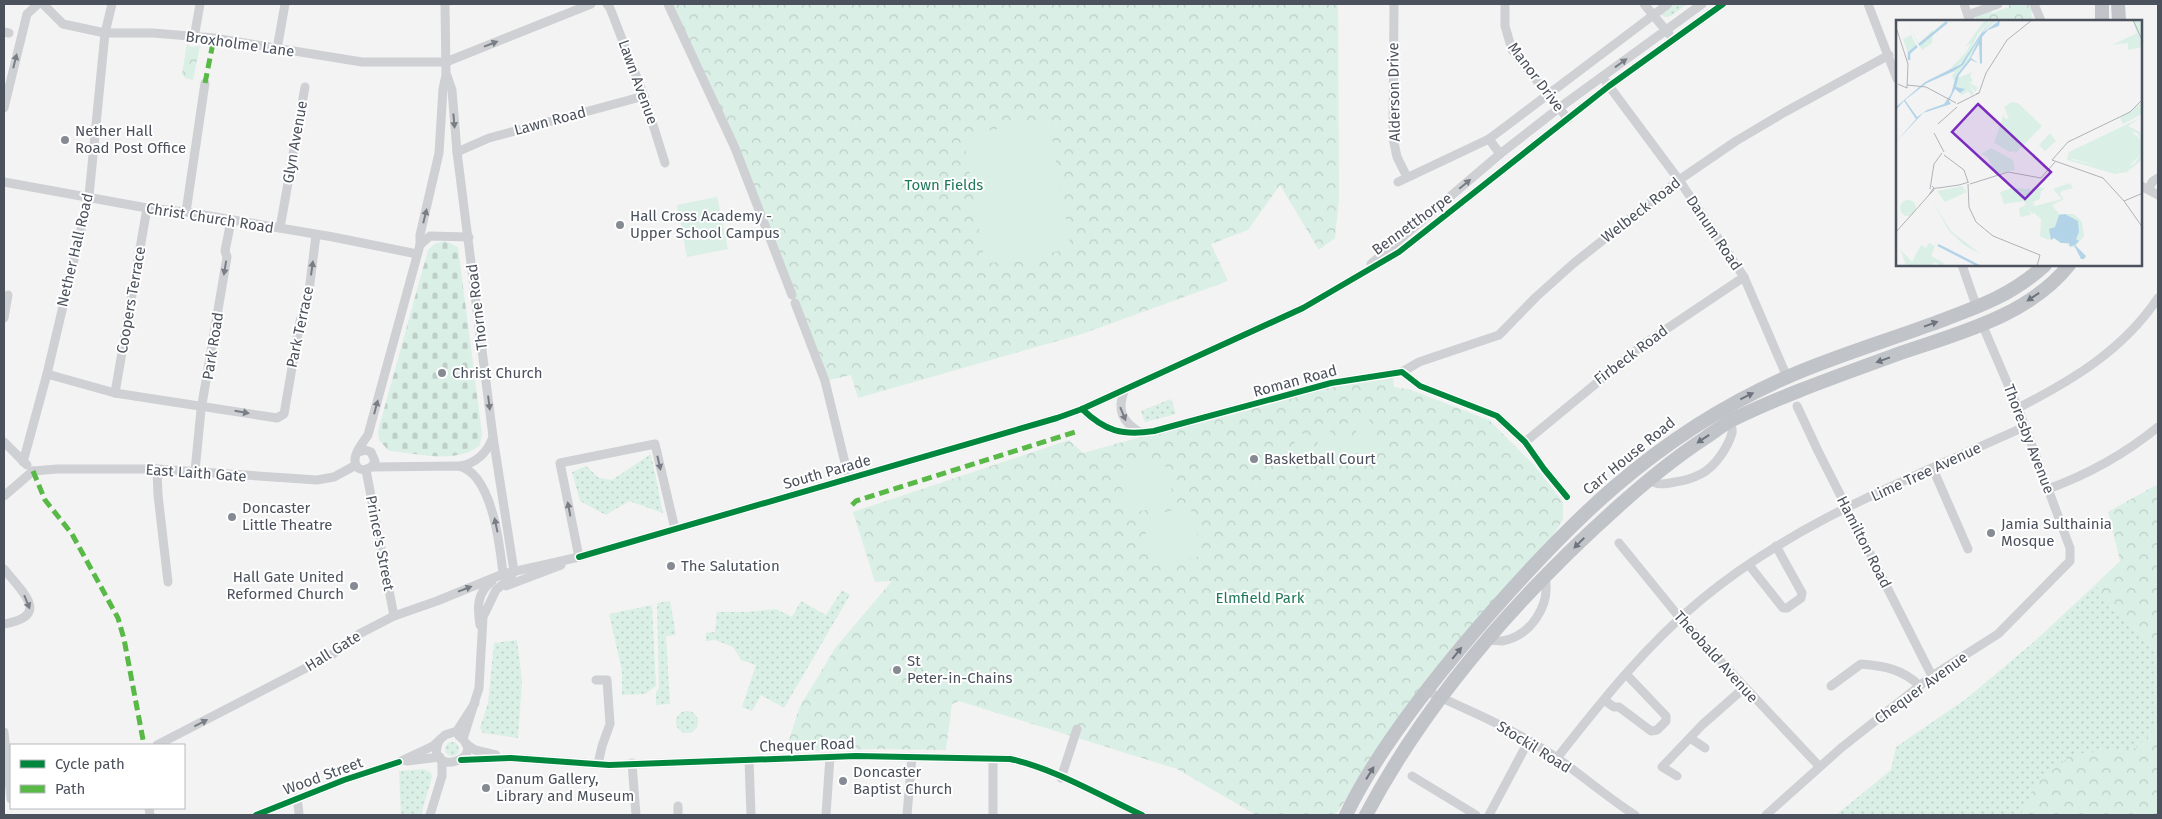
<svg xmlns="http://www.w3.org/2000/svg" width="2162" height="819" font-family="'Fira Sans',sans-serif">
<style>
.grass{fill:url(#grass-dots)}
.forest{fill:url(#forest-crowns)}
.cemetery{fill:url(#cemetery-stones)}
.pitch{fill:#daefe6}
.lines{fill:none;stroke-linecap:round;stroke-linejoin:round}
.minor{stroke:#ced0d3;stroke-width:9}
.highway{stroke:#c0c3c8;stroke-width:14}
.quiet{stroke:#58b947;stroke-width:5;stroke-dasharray:10 5;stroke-linecap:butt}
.cycleway-casing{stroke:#fff;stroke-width:9}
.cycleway{stroke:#00873e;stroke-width:6}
.oneway{fill:#797e86}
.oneway2{fill:#6e747d}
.poi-dot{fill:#868a92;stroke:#fff;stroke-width:2}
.labels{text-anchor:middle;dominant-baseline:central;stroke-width:4;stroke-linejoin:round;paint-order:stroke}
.street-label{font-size:15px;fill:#4b525d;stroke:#fff}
.poi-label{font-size:15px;fill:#4b525d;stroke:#fff;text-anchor:start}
.park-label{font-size:15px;fill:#21795c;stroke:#fff}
.inset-river{fill:none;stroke:#b3d4e8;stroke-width:2.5}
.inset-road{fill:none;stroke:#b0b3b7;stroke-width:1}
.view{fill:#7b2cbf;fill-opacity:0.15;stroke:#7b2cbf;stroke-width:2.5}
.inset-edge{fill:none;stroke:#4b525d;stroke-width:2.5}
</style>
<defs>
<pattern id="grass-dots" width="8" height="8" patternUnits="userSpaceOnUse" patternTransform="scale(1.25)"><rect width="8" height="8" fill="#daefe6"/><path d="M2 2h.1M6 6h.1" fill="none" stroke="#bdcfc8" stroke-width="1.8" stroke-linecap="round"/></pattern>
<pattern id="forest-crowns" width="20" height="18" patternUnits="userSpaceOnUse" patternTransform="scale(1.25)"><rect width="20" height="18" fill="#daefe6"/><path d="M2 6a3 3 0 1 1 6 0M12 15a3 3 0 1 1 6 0" fill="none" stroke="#bdcfc8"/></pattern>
<pattern id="cemetery-stones" width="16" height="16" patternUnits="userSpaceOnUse" patternTransform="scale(1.25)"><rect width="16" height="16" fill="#daefe6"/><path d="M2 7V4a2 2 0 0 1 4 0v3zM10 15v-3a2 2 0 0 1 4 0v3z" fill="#bdcfc8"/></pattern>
</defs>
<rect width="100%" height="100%" fill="#f3f3f3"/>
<g class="grass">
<path d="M1673,4H1687L1671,16L1665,17L1659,14Z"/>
<path d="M1171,399L1176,414L1145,422L1141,411Z"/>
<path d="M651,454L663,513L629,501L606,515L580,501L572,472L586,466L599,478L612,480Z"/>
<path d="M2095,585L2158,654V726L2135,750L2039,781L2021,815H1836L1891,770L1896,747L1966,699L2036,640Z"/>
<path d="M842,590L850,595L784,708L761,695L752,711L742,707L756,665L741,660L733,647L715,640L706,641V633L715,632L717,612H747L776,609L792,617L801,601L826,615Z"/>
<path d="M670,601L676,635L666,636L670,704L656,705V692L659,688L657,603Z"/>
<path d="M652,605L656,686L645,694L622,695V671L609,614Z"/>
<path d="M517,640L522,681L518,738L483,733L480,728L488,703L494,643Z"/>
<circle cx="687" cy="722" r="11"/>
<circle cx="452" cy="749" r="7"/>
<path d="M424,769L431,773L432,777L421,815H401L399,771Z"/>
</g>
<g class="forest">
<path d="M668,4H1338L1339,198L1335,238L1319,250L1280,185L1248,230L1211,244L1228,281L1082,334L858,398L851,375L825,381L735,148Z"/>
<path d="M2009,4H2032L2034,9L2031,13L2034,21H1974L1977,15L1990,10L1993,13L2009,7Z"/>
<path d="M187,44L191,47L200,46L193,80L185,78L182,74Z"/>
<path d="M1393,374L1394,387L1411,390L1489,420L1533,464L1563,502V519L1539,559L1426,691L1335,815H1256L1177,769L959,701L952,704L946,750L873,749L785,752L800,706L836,647L892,581L875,582L853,512L1069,440L1083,453L1296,394Z"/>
<path d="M2158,484V654L2095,585L2120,561L2108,512Z"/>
<path d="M2158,726V815H2021L2039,781L2073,754L2137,748Z"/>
</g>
<path class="cemetery" d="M445,241L458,247L482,434L480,445C457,465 417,453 389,451L379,440L378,431L428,250L434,244Z"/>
<g class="pitch">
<path d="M1049,120L1071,249L985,264L963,135Z"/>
<path d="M717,197L728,249L687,257L677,205Z"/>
<path d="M1369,419L1376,450L1361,453L1354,422Z"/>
<path d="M1349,423L1356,455L1341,458L1334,427Z"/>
<path d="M1330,428L1336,459L1322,462L1315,431Z"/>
<path d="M1308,433L1315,464L1300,467L1293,436Z"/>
<path d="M1287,437L1294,469L1279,472L1272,441Z"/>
<path d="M1163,457L1175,503L1129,514L1117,470Z"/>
<path d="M1190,506L1203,556L1154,566L1142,518Z"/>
</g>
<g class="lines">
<g class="minor">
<path d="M43,4L63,24L105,33H153L214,38L362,62H446L591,4"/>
<path d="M445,4L446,73L452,90L457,152L493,437L514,571"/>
<path d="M607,4L610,8L644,96L665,163"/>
<path d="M668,4L735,148L792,295"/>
<path d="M1394,4L1393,138L1397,157L1407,177"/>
<path d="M1505,4V26L1512,50L1568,119"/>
<path d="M1644,4L1669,34"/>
<path d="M1868,4L1897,79"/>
<path d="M1964,4L1970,21"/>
<path d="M2034,4L2041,21"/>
<path d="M1968,15L1998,4"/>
<path d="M4,32L9,33"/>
<path d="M194,38L200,4"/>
<path d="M277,49L285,4"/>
<path d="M1606,82L1679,180L1744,277L1787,377"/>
<path d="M4,108L27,14L38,4"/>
<path d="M1489,139L1500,154"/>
<path d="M457,152L489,138L644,96"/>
<path d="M4,182L147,208L186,212L333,237L417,254"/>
<path d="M1398,182L1489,139L1668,4"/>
<path d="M2141,186L2158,195"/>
<path d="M2148,189L2153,181L2158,178"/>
<path d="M186,212L205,83"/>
<path d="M280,228L305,87"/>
<path d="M420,245L430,236L469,237"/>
<path d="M1371,264L1500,154L1559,108L1702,4"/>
<path d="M1962,265L1977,308"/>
<path d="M795,303L825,381L849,479"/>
<path d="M4,318L8,295"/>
<path d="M1402,372L1419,362L1499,335L1536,297L1574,263L1679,180L1736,141L1785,112L1889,55"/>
<path d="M47,374L115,393L277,418L284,414L300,321L308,299L316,235"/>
<path d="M1125,389C1116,410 1122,422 1141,433"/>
<path d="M115,393L147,208"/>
<path d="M1797,406L1818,451L1932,676"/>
<path d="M2018,408C2073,380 2123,350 2158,298"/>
<path d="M1082,409C1105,431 1122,436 1154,431L1331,383L1402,372L1420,386L1497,416L1525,442L1544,469L1567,497"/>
<path d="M4,442L27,465"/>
<path d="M1525,442L1644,344L1744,277"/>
<path d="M359,452L365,450L371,452L375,461C371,471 356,474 355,461C354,453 364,441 368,435L420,245V235L439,153L443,89L446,75"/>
<path d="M23,462L47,374L89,196L105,33L112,4"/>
<path d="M460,466C477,463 487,453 493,437"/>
<path d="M372,467L458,466C492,472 500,546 503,574"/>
<path d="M157,469L158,495L168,582"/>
<path d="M1933,469L1968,549"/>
<path d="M366,470L394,616"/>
<path d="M33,471L57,469H157L317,480L334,477L356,465"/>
<path d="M195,471L201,410L227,257L225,251L231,221"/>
<path d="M1649,479C1657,486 1665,484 1675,482C1684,481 1693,478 1701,474C1715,467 1728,447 1732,433C1733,429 1731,425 1730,421"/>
<path d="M2048,489C2089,474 2125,454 2158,427"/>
<path d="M4,496L33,471"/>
<path d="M1619,543L1680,618L1819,766"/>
<path d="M579,557L560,463L655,444L675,529"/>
<path d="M1749,565L1783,608H1787L1801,598L1802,593L1776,546"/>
<path d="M4,569C22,592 52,616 4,624"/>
<path d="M506,586L561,565"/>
<path d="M480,625C477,607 477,593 492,581"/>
<path d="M1487,640C1492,640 1498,641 1502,641C1531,636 1551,605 1545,577"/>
<path d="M596,680H607L610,724L602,746L598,764"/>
<path d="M1831,686L1861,664C1885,666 1902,669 1920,686"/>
<path d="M1426,691C1471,711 1517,731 1557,758C1583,776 1608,798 1635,815"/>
<path d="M1604,700L1614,707H1619L1651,731L1657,730L1666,721V716L1626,674"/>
<path d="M4,732L11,799"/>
<path d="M1690,738L1705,748"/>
<path d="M463,739L479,688L483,617L496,590L510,578L514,571"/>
<path d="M439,741C423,778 491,760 459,736"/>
<path d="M466,744L475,750L496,755"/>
<path d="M157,745L333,654L359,634L394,616L437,601L503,574L579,557L1057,418L1082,409L1303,308L1399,252L1609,86L1723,4"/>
<path d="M1557,758C1601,702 1646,645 1702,599C1796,521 1914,477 2024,427"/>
<path d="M993,759V815"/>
<path d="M461,760L511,758L609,765L856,756L1010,759C1051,767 1103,797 1142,815"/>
<path d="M749,760L751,815"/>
<path d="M407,761L440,757"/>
<path d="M632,763L636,815"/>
<path d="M1412,776L1476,815"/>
<path d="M1677,776L1662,767L1702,725L1744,688"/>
<path d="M1061,778L1077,729"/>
<path d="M297,798L299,813"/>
<path d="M678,806V815"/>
<path d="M149,808L150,815"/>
<path d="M256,815L344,780L399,762L433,746L445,735L457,731L475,703"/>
<path d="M430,815L442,776V760"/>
<path d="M826,815L830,757"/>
<path d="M907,815L912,757"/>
<path d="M1489,815L1528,742"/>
<path d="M1766,815L1841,748L1932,676L1998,634L2070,561V548L2018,408L1982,324"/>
</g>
<g class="highway">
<path d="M2102,4V21"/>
<path d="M2118,4L2119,21"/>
<path d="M1346,815C1376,752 1429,685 1475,631C1567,524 1654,436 1785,378C1832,357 1883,342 1932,324C1975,308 2010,297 2045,265"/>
<path d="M1366,815C1429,696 1522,592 1622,503C1649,479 1676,457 1705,438C1714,432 1723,425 1732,420C1785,394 1841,375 1895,355C1955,334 2028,317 2069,265"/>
</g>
<g class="quiet">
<path d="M205,83L214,38"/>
<path d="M33,471L45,500L72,534L118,618L124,639L144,745"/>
<path d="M852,505L856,501L1075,432"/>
</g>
<g class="cycleway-casing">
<g id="cycleway">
<path d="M1082,409C1105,431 1122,436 1154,431L1331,383L1402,372L1420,386L1497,416L1525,442L1544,469L1567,497"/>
<path d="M579,557L1057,418L1082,409L1303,308L1399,252L1609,86L1723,4"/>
<path d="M461,760L511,758L609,765L856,756L1010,759C1051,767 1103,797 1142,815"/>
<path d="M256,815L344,780L399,762"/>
</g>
</g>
<use href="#cycleway" class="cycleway"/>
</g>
<defs><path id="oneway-solid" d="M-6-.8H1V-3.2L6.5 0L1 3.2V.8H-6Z" transform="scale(1.25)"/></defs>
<g class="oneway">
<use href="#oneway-solid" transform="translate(491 44) rotate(-21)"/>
<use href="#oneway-solid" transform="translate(15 61) rotate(-76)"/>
<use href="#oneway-solid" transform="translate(1621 63) rotate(-36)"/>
<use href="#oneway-solid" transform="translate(454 121) rotate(85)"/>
<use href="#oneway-solid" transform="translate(1465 184) rotate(-40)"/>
<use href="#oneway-solid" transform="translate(425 216) rotate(-76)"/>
<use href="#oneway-solid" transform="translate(225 268) rotate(99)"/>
<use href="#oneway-solid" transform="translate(312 268) rotate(-82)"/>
<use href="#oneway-solid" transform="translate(489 403) rotate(83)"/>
<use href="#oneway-solid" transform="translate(376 407) rotate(-75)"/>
<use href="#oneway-solid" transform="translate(242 412) rotate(10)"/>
<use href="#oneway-solid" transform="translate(1123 414) rotate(68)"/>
<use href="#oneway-solid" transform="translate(659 463) rotate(77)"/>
<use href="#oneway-solid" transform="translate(569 509) rotate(-101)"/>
<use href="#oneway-solid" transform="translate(496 525) rotate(-102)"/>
<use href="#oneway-solid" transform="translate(465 589) rotate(-21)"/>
<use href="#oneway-solid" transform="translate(27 602) rotate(68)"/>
<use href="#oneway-solid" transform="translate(201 723) rotate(-27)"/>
</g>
<g class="oneway2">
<use href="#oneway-solid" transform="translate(2033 297) rotate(146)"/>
<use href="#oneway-solid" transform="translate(1931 324) rotate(-20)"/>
<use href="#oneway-solid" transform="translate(1883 360) rotate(160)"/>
<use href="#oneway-solid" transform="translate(1747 396) rotate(-26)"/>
<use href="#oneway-solid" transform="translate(1703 439) rotate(146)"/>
<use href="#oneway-solid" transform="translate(1579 543) rotate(135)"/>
<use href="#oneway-solid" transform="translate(1457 653) rotate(-51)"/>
<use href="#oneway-solid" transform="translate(1370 773) rotate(-58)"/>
</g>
<g class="poi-dot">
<circle cx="65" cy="140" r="5"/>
<circle cx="620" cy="225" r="5"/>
<circle cx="442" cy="373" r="5"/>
<circle cx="1254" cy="459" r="5"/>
<circle cx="232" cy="517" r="5"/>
<circle cx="1991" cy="533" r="5"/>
<circle cx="671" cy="566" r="5"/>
<circle cx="354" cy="586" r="5"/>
<circle cx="897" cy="670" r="5"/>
<circle cx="843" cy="781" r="5"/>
<circle cx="486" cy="788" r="5"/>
</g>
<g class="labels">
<g class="street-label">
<text transform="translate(240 44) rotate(8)">Broxholme Lane</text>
<text transform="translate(1536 77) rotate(53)">Manor Drive</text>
<text transform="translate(638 82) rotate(70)">Lawn Avenue</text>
<text transform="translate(1394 92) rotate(-91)">Alderson Drive</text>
<text transform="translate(550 121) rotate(-15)">Lawn Road</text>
<text transform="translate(295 142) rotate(-80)">Glyn Avenue</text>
<text transform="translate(1641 210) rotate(-38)">Welbeck Road</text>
<text transform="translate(210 218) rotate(9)">Christ Church Road</text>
<text transform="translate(1412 224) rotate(-36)">Bennetthorpe</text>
<text transform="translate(1714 233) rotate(56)">Danum Road</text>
<text transform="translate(75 250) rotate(-77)">Nether Hall Road</text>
<text transform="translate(131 300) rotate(-80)">Coopers Terrace</text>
<text transform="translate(477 307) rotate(-97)">Thorne Road</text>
<text transform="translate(300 327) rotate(-78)">Park Terrace</text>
<text transform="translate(213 346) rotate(-81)">Park Road</text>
<text transform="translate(1631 355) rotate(-37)">Firbeck Road</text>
<text transform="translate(1295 381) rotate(-15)">Roman Road</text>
<text transform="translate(2029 439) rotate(69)">Thoresby Avenue</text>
<text transform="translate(1629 456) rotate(-39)">Carr House Road</text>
<text transform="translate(827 472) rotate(-16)">South Parade</text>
<text transform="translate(1926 472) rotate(-25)">Lime Tree Avenue</text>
<text transform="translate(196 473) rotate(4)">East Laith Gate</text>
<text transform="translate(1864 542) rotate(63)">Hamilton Road</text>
<text transform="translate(380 543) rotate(79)">Prince's Street</text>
<text transform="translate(333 651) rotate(-32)">Hall Gate</text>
<text transform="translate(1716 657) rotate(48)">Theobald Avenue</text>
<text transform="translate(1921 688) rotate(-36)">Chequer Avenue</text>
<text transform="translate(807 745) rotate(-2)">Chequer Road</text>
<text transform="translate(1534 747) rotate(32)">Stockil Road</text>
<text transform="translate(323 776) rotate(-20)">Wood Street</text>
</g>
<g class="poi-label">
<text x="75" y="131">Nether Hall<tspan x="75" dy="17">Road Post Office</tspan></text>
<text x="630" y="216">Hall Cross Academy -<tspan x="630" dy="17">Upper School Campus</tspan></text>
<text x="452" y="373">Christ Church</text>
<text x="1264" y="459">Basketball Court</text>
<text x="242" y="508">Doncaster<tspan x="242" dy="17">Little Theatre</tspan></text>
<text x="2001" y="524">Jamia Sulthainia<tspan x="2001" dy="17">Mosque</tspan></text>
<text x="681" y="566">The Salutation</text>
<text x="344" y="577" text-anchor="end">Hall Gate United<tspan x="344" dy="17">Reformed Church</tspan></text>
<text x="907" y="661">St<tspan x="907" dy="17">Peter-in-Chains</tspan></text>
<text x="853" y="772">Doncaster<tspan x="853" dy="17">Baptist Church</tspan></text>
<text x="496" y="779">Danum Gallery,<tspan x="496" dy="17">Library and Museum</tspan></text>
</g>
<g class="park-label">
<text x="944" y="185">Town Fields</text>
<text x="1260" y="598">Elmfield Park</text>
</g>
</g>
<g transform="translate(1896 20)">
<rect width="246" height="246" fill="#f3f3f3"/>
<path d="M89,0H94L82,14L69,40L50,53L71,31L75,23L69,27ZM96,0H101L85,14L74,38L58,62L56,55L59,52H56L70,41L82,17ZM237,0H246V27L232,30V23L216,25L241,13ZM11,5L23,23L37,10L36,23L26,30ZM76,52L74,56L77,61L73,62L82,68L79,72L73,64L78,74L76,76L72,71L66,75L62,72L69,69L60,67L62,58ZM245,83L246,94L227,104L224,98ZM232,109L246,120V133L231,148L217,150L174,138L176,133ZM154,113L160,121L149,131L143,125ZM117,168L134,169V176L107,180L104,172ZM33,223L39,226L35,236L48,243L46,246L38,242L35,246H10L5,230L16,242L25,225L30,228Z" fill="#daefe6"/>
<path d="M15,15L21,26L12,33L7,19ZM116,82L122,83L146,106L119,134V131L114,132L98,123L108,93V98L113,99L108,87ZM95,128L117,140L119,150L99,154L92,138L85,134ZM174,163L177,168L166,171L164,174L168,179L156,185L163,194H178L186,202L188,216L178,228L158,218L152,220L144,216L145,199L134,189L138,186L136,182L130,185L128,181L108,184L104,174L107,180L126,174L134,176L137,167L149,168L145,171L144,179L137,182L139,186L166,179L157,169ZM36,180L55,211L86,235L68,225L53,211ZM4 188a8 8 0 1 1 16 0a8 8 0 1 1-16 0Z" fill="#daefe6"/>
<path d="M66,166L71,172L49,182L41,171Z" fill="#daefe6"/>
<path d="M246,97L232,106L244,112L246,120L241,113L229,110L174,135L176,140L222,150L238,144L246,133V140L231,152L219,154L171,140L173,132ZM136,182L140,192L137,194L132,189L135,194L134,195L124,197L123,188Z" fill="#daefe6"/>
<path d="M94,0L67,45L56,52L31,63L9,80L21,97L31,90L48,84L55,74L60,56L74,38L85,14L104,0L103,6L92,10L86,17V43L84,44L83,24L75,38L82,43L75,40L63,55L60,67L69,69L64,73L59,69L53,81L55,84L27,93L0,122L20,99L8,81L0,90V87L29,62L65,44ZM169,194L182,201L183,212L180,219L183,221L179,225L190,236L188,239H185L178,225L174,227L173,223H165L158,218L155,220L153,209L159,207L163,195Z" fill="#b3d4e8"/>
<path class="inset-river" d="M23,25L51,2M13,40V33L21,26M42,225L83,246"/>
<path class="inset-road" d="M237,0L247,22M0,7L12,44L11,68L2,64M11,65L30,67L60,83M83,73L90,53L111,20L136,0M247,79L234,92L172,122L156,140L207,158L228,181L247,208M61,84L83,73L80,74M42,104L61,87M38,113L48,132M48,135L68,150L72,162M72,164L73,187L80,202L97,216L144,235L141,246M74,164L112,152L145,158L159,142M36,166L38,168V169L37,171L33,175L37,169L40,168H42L63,165L73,162M34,169L38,144L46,133M228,181L247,173M0,212L33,175"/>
<path class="view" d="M82,84L155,152L129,179L56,112Z"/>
<rect width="246" height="246" class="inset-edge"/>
</g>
<rect width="2162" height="819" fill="none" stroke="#4b525d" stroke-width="10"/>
<rect x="10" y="744" width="175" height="65" fill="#ffffff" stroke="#b7babe"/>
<rect x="20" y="760" width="25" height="8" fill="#00873e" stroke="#b7babe"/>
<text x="55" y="769" font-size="15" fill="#4b525d">Cycle path</text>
<rect x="20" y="785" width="25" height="8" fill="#58b947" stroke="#b7babe"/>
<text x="55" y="794" font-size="15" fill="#4b525d">Path</text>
</svg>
